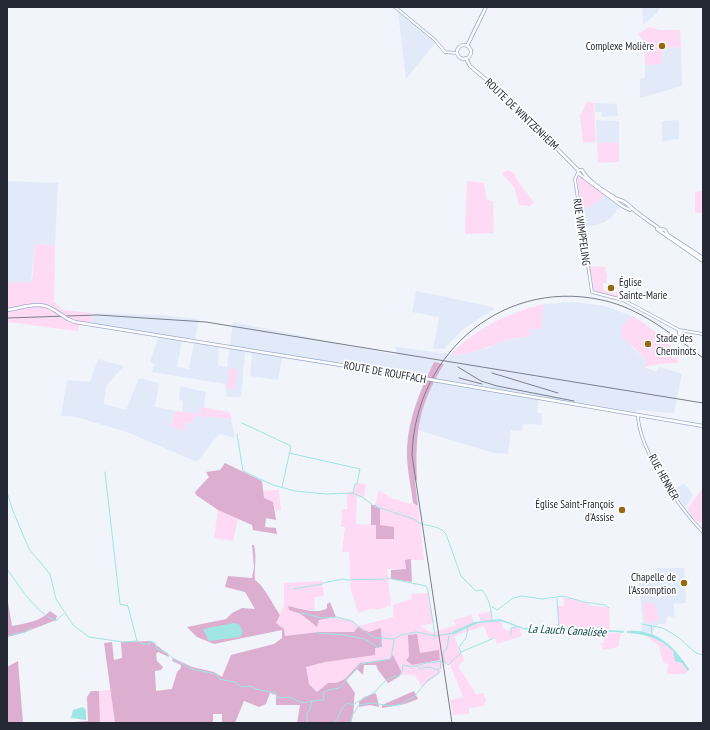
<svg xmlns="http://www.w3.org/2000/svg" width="710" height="730" font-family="'PT Sans Narrow',sans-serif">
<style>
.built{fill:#e2eafa}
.green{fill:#fedaf4}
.forest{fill:#dcafd0}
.water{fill:#a1e5e4}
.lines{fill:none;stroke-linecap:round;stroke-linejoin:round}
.stream{stroke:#a1e5e4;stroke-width:1}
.tertiary-casing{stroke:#9cabca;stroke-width:3.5}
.secondary-casing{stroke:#9cabca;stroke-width:4}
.tertiary{stroke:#fff;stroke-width:2}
.secondary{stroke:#fff;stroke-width:2.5}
.rail{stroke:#7a7f88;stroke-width:1}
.secondary-bridge-casing{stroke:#9cabca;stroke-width:4;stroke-linecap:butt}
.secondary-bridge{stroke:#fff;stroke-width:2.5}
.poi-dot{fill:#926a12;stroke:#fff;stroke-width:1.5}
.labels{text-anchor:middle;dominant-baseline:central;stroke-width:3.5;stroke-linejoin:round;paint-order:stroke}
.poi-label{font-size:11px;fill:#242935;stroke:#fff;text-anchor:end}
.street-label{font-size:11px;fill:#242935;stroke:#fff}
.water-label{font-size:12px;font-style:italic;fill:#0e4b4c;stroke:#fff}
</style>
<rect width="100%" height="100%" fill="#f1f4fb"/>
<g class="built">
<path d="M642,7H660L657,13L643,25Z"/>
<path d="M398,12L435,43L406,79Z"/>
<path d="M681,47L682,86L640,98V79L645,78V65L662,64L661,48Z"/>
<path d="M595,103L617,104L618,116L602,117V112H595Z"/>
<path d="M596,120L619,121V142L597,143Z"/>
<path d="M679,120V139L662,141V121Z"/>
<path d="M7,181L58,183L55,245L35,244L31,283H7Z"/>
<path d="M604,194L620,206L611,218L603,223L584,228L581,208L592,206L593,204L597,203Z"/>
<path d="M416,291L493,307L494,309L462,330L444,349H433L439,317L412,312Z"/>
<path d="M575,302L605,306L632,316L622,327L632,348L646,359L645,367L657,372V370L660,367L682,374L674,413L637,410L636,412L539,396L537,413H542V425L523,424L522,431L511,430L508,454L494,453L417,430L424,404L432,383L434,362L424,381L282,358L278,380L250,376L252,354L245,352L241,397H227L225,384L152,372L155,364L150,362L159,336L182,340L177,367L189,369L194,342L219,347L218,365L227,367L233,322L396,355V347L457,355L486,349L500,342L529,336V330L541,328L544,304Z"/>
<path d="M92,313L160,315L199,319L195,339L91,324Z"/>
<path d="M98,359L124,366L106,386L104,404L126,410L139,378L159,383L155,407L176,411L170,426L190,424L196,416L231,419L235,438L219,434L197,462L127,432L76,417L61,416L67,380L90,382Z"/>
<path d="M180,386L206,392L204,408H201L200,414L182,412L183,401L179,400Z"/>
<path d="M684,483L693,495L685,507L673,491Z"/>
<path d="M657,568H684L686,603L674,604V617L667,616L666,624H658L652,633L641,631L643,623L639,583L658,582Z"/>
</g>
<g class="green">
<path d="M649,27L660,30H680L681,47L662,48V64L645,65L644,41L638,34Z"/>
<path d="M587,101L594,103L596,142L583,143L580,116Z"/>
<path d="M619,142V162L598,163L597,143Z"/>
<path d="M507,170L514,173L519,183L534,202L530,206L519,205L514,187L502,174Z"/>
<path d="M578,175L604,194L597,203L593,204L592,206L581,208L577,177Z"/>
<path d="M467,181L484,183L487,200L493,201L494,233L465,234Z"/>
<path d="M703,191V213H695V192Z"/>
<path d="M35,244L55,245L54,302L63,310L92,313L91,324H79L78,331L7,322V282L31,283L33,274Z"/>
<path d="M589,266L606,267L605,273H607L606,283H603V289L605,291L614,292V294H616V291L621,298L596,291L593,288Z"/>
<path d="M544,304L541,328L529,330L530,336C520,338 508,339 499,343C483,349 467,355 450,355C475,329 509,312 544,304Z"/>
<path d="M632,316C645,322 679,348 678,363L659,364L645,367L646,359L621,336L622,327Z"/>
<path d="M229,368L237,369L235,389L227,388Z"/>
<path d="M201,407L229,412L232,419L196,416L190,424L186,423L182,431L170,426L176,411L200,414Z"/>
<path d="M355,483L366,484L364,497L357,496L356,524L376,525V539L394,538L380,525V509L375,505L379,490L391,498L418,506L424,560H406V569H387L391,606L375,610L374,608L358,613L351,590L349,552H342L345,527H341L342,509H347V492H353Z"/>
<path d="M702,489L703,521L699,524L687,510Z"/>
<path d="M279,490L281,510L276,511L273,502L264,499L263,491Z"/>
<path d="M218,510L238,519L233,541L214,538Z"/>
<path d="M322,581L324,596L315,597L314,611L288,606L289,610L301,614L317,626L319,620L335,618L352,620L358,626L394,617L393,605L412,599L411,594L428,593L434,623L420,626L432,633L456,625L454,620L471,615L475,624L481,622L478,614L491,611L492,621H502L503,629L511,631L512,627L519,626L522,636L497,644L495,637L489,639L484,626L454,636L464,660L458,666L476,694L484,693L486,701L483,706L469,708V714L453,715L450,700L463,697L449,663L442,666L441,672L422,687L415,676L405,674L400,676L401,671L389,659L360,663L345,679L336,683H328L317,692L309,684L305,667L375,648L381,628L369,632H319L285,636L284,629L276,623L284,605V583Z"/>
<path d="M563,597L590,604V606L609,607L610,629L559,628L557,606H564Z"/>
<path d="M652,602L656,605L658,620L647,623L645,620L643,606L645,603Z"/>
<path d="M544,628L582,632L621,633L618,647L603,650L601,643H604L603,636C583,637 565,634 545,634Z"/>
<path d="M644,634L653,637L674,651L675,660L682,663L688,671L685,674H667L668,664L663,663L659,646Z"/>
<path d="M111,690L115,723H100L99,691Z"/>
</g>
<g class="forest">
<path d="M434,362L444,364C419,405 415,431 417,479L415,481L418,506L413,503C411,485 406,466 407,447C409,417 421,388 434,362Z"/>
<path d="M225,463L262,481L264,498L273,502L276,520L266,518L265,527L276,528L277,534L253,530L252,525L218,510L196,495L195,492L209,477L206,472L220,470Z"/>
<path d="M371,505H375L380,509V525L394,527V539H376V525H371Z"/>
<path d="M252,545H254C257,557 254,567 255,580C264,586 273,605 280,615L276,623L284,629L285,636L319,632H354L358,627L369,632L381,628L382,647L375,648V655L325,662L306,667L309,684L317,692L328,683H336L345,679L360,663L389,659L393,655L401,671L400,676L388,683L378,670L376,665H364L363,675L357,669L346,680L355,693C353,705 355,711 351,723H297L300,705H276V695L270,693L266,704L259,707L244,701L235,723H222V714H213V723H115L104,643L112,642L114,660L122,658L121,642L151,641L168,654L169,657L158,652L156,654L157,661L163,667L161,670L155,671L156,691L172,689L177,672L181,668V665L172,661L173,658L192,667L214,672L222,677L231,655L274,644L282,638V630L214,644L197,637L187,627L226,619L232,613L242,608L255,609L245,592L225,587L228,576L252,578L254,567Z"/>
<path d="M411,559L412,582L391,579V570L406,569L405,560Z"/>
<path d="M7,596L12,626C26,623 40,622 50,611L57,616L56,620L23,633L7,637Z"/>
<path d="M330,602L336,617L319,620L317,627L301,614L289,610L288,606C298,608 318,615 327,608V604Z"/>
<path d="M417,634L420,653L439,650L440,660L412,665L406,660L409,657L408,635Z"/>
<path d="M18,661L23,723H8L7,667Z"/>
<path d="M91,691H99L100,723H58L88,721L87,697Z"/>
<path d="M414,691L418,699L405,704L382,708V705Z"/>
<path d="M376,693L379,707L370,705L359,707V702L364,697Z"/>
</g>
<g class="water">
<path d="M500,619L524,628L542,626L624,631L623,633L615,632H582L539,628L526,630L501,621L478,623L452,635V632L474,622Z"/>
<path d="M234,623L239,624L243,632L240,637L209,641L203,629Z"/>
<path d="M627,631C656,628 674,646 689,669L688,671L682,663L675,661L673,651C659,638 646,634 627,633Z"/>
<path d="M83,707L86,710V720L71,718L73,710Z"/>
</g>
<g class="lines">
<g class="stream">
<path d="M242,423L291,446L282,487"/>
<path d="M237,434L243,471L273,485L295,491L326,494L352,493L362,497L374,506L414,519C422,528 438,523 446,534L461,576L476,591L482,590C490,600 491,609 492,620"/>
<path d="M289,453L360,469L357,484H355L353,493"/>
<path d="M105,472L120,604L128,606L137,641"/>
<path d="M7,492L13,511L29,549L50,574L56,599L73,625L89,637L123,642L137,641L143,644H150V641L155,643L157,649C163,650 172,656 175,661L180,662L191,669L216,674L219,679L235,682L241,687L251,686L255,689L276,693L278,698L290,697L302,703L312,701"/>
<path d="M7,569C20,587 35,612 56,621L63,614"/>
<path d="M387,578L426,586L428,590L435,636"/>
<path d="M323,583L343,579L347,580L384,579"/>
<path d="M293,589L322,584"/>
<path d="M557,598L559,628"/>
<path d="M492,607L497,610L513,598L522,596L542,599L563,596L584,602L605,605L609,608"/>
<path d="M302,613L322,618L337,617L352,621L364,631L375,638L394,639"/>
<path d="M642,624L663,628L678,637L696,653L703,655"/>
<path d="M651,626L652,634"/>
<path d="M317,633L344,635L365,639L379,648L382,639"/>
<path d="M511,635V628L516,627"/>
<path d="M7,636L24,632L32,628"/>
<path d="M461,652L494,638"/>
<path d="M444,661L448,665L461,653L459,647L466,638L468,628"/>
<path d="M416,666L420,669L429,667L438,670L441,668L440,661"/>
<path d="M307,723V713L310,710L312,701L324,700L323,693L328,690L339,688L361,664L391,659L394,639L401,635L416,632L436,636L452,633"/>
<path d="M335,723L343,707L348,703L353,705C359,700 366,698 372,694C380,688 385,678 395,676L398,677L402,672L403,665L412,667L426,663L444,661L443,654L447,648L449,635"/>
<path d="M350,723L352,716L359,705L372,703L391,706L401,704L415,696L427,681L439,673L438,670"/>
</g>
<g class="tertiary-casing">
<g id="tertiary">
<path d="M395,7L435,40L445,52L457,53"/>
<path d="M578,173L575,179L592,292L623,300L679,330L703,334"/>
<path d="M679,330V334L681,333V331"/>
<path d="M638,415C638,448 680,509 703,532"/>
</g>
</g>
<g class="secondary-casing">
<g id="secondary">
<circle cx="464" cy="52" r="7"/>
<path d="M467,46L486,7"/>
<path d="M466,58L470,66L501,92L578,170"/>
<path d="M578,170H582C588,182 606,192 617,199C620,200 624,201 626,203C636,213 648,220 660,229L665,230L668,235L703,258"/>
<path d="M578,170V173L622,206L630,210"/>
<path d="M657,229L703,261"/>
<path d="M7,310C23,308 39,300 54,310"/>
<path d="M68,319L75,322L428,379"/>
<path d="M433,380L703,426"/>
</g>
</g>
<use href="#tertiary" class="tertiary"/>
<use href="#secondary" class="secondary"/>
<g class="rail">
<path d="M7,318L98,315L206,322L703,403"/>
<path d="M458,367L481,381L497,386L574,401"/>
<path d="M492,373L558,393"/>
<path d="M459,378L482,384"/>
<path d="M452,723L412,455C415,351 507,274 610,302C645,312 674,336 703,358"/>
</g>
<g class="secondary-bridge-casing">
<g id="secondary-bridge">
<path d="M54,310L68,319"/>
<path d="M428,379L433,380"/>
</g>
</g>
<use href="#secondary-bridge" class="secondary-bridge"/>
</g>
<g class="poi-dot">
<circle cx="662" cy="46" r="4"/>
<circle cx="611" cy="288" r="4"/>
<circle cx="648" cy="344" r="4"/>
<circle cx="622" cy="510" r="4"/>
<circle cx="684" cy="583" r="4"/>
</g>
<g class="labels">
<g class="poi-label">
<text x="654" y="46">Complexe Molière</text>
<text x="619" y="282" text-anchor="start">Église<tspan x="619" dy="13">Sainte-Marie</tspan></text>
<text x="656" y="338" text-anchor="start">Stade des<tspan x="656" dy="13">Cheminots</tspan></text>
<text x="614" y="504">Église Saint-François<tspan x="614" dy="13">d'Assise</tspan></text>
<text x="676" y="577">Chapelle de<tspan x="676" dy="13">l'Assomption</tspan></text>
</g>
<g class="street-label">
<text transform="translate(522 114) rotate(44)">ROUTE DE WINTZENHEIM</text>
<text transform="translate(582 232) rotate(82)">RUE WIMPFELING</text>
<text transform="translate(385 372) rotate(10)">ROUTE DE ROUFFACH</text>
<text transform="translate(664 477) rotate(61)">RUE HENNER</text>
</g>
<g class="water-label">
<text transform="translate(567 630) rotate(3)">La Lauch Canalisée</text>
</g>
</g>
<rect width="710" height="730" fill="none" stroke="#242935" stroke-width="16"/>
</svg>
